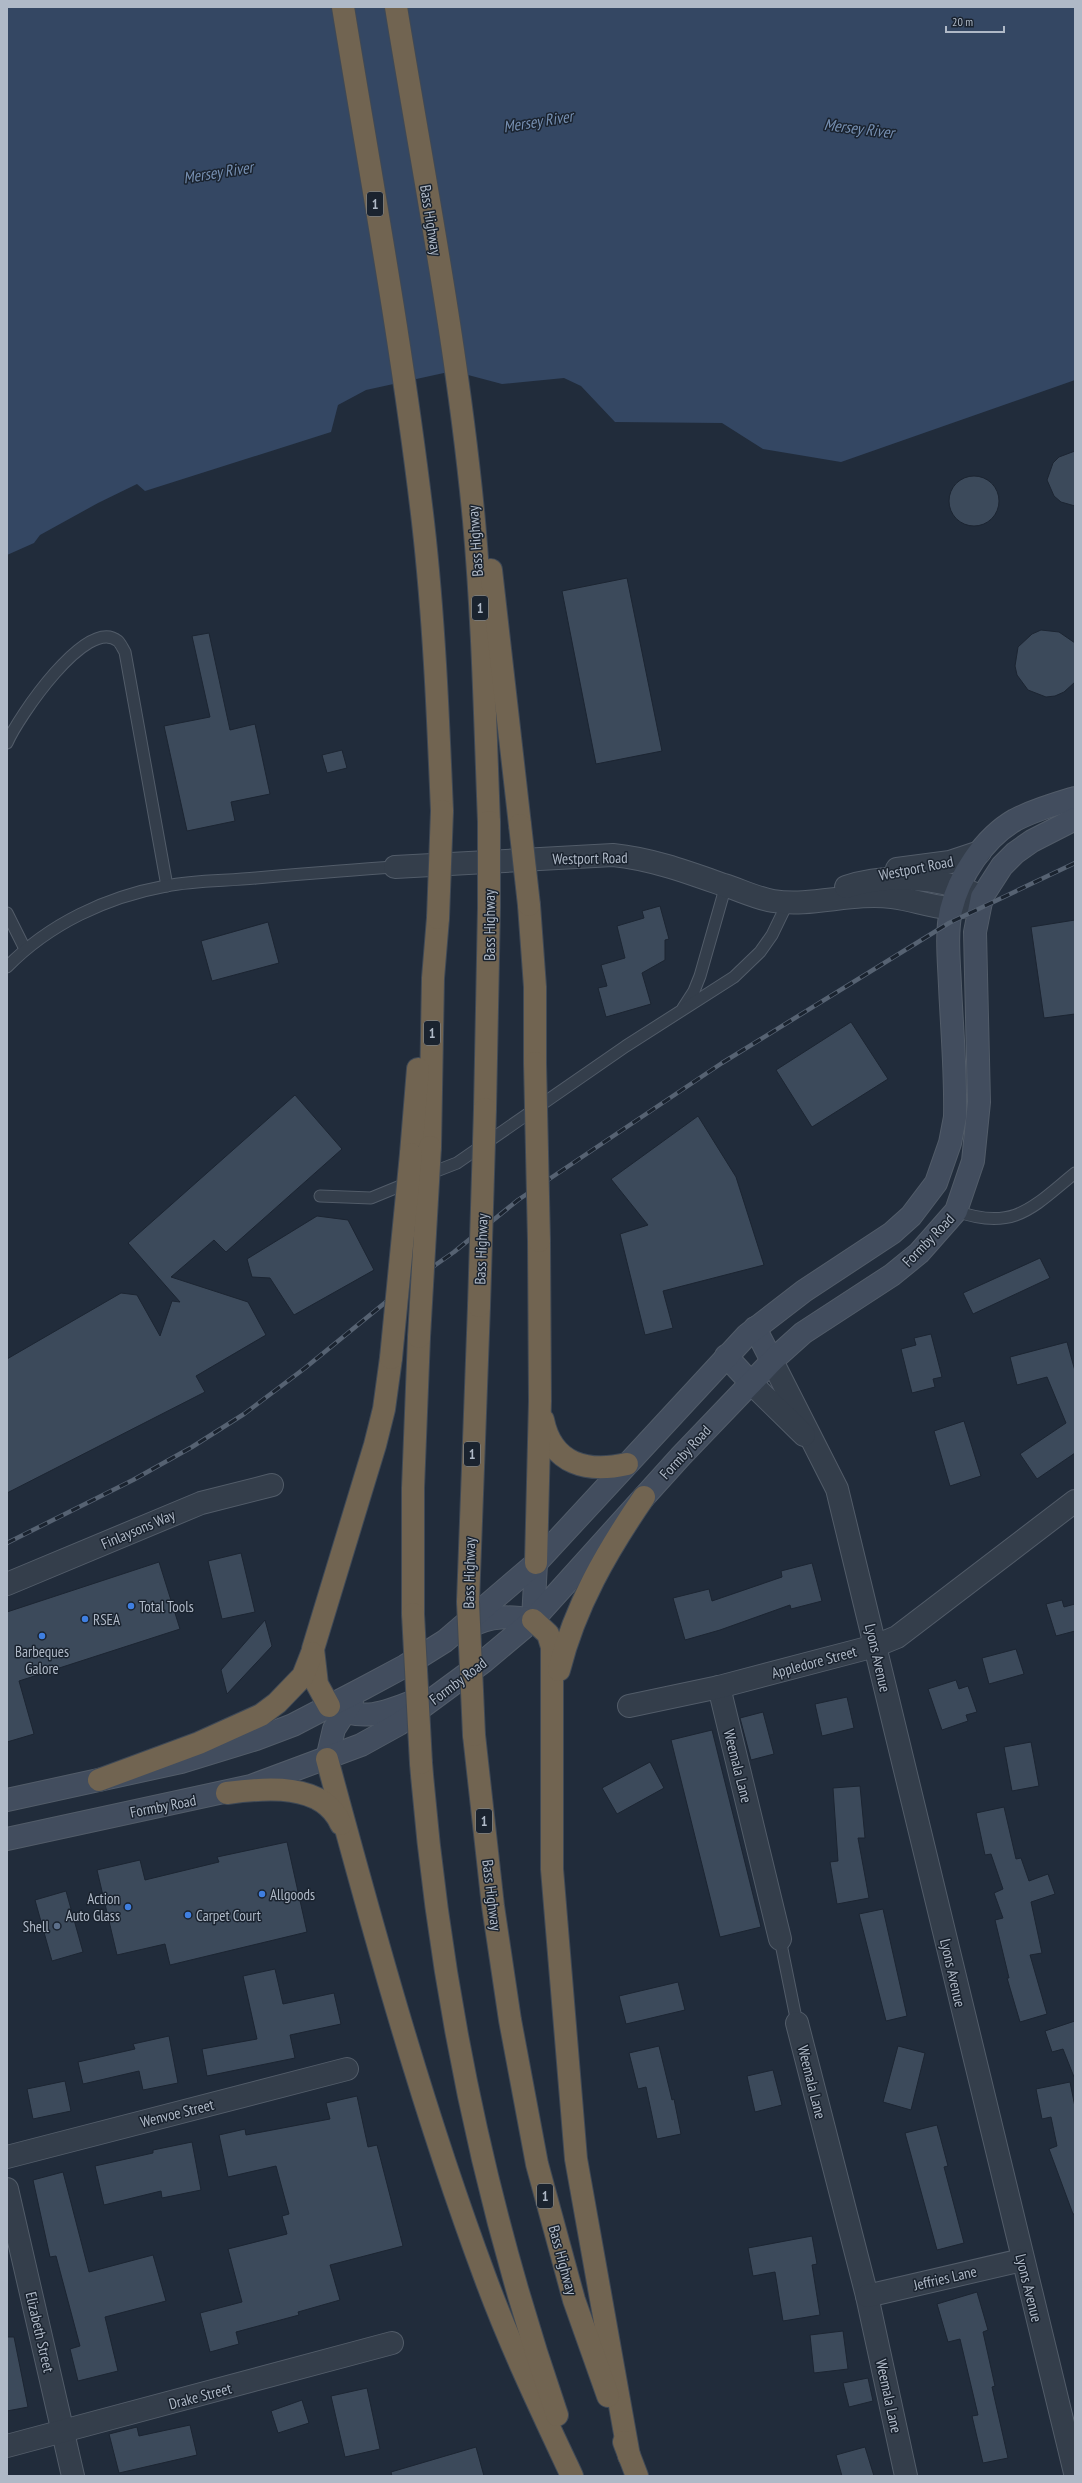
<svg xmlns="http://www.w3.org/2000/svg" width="1082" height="2483" font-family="'PT Sans Narrow',sans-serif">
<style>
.water{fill:#344763}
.building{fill:#3c4a5b;stroke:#1c2532}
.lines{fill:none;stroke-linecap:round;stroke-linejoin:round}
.service-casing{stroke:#525c69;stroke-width:13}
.minor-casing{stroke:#525c69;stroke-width:24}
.secondary-casing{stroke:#525c69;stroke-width:24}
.motorway-casing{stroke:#3f4956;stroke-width:24}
.service{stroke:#343e4b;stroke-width:11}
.minor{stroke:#343e4b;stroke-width:22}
.secondary{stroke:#424d5e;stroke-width:22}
.motorway{stroke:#716451;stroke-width:22}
.rail-casing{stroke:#566272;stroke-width:4.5}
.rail{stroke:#1a232f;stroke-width:3;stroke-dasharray:9;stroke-linecap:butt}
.motorway-bridge-casing{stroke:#3f4956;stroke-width:24;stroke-linecap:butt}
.motorway-bridge{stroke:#716451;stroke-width:22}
.shop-dot{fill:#3f7fe0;stroke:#1a232f;stroke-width:1.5}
.service-dot{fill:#5c6f8a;stroke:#1a232f;stroke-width:1.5}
.labels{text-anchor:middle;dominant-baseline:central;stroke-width:3;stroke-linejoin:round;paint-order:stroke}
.shield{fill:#1a232f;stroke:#828c99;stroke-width:1}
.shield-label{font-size:14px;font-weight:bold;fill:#afb9c7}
.street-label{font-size:15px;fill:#afb9c7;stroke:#1a232f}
.poi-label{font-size:15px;fill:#afb9c7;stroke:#1a232f;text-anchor:start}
.water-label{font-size:16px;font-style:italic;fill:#768fb1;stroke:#1a232f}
</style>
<rect width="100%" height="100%" fill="#212c3b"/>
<path class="water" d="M7,7H1075V380L841,462L763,449L722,423L615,422L581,386L564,378L502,384L453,371L366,390L338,405L331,432L145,491L137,484L98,503L40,535L34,543L7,555Z"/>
<g class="building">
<path d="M1075,451V506L1061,502L1054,496L1047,480L1053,463L1059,457Z"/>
<circle cx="974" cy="501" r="25"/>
<path d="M627,578L662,751L596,764L562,591Z"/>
<path d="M1041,630L1059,632L1075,643V682L1064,692L1055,696L1046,697L1028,690L1017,675L1015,666L1018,647L1032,634Z"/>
<path d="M209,633L230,730L255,724L270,794L231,802L235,821L187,831L164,726L210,717L192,636Z"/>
<path d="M342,750L347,768L327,773L322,755Z"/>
<path d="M660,906L669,939L665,940V960L642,973L651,1004L606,1017L598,988L607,986L601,965L625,958L617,926L644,918L642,911Z"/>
<path d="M1075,920V1014L1044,1018L1031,927Z"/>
<path d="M268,922L279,963L212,981L201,941Z"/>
<path d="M851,1022L888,1079L812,1127L776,1070Z"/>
<path d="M295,1095L342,1149L226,1252L214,1240L171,1277L248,1302L266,1335L196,1376L205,1392L7,1493V1359L121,1293L137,1295L160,1336L172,1301L180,1302L128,1243Z"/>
<path d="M698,1116L736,1177L764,1265L663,1291L673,1328L645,1335L620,1234L648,1225L611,1179Z"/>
<path d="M317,1216L348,1220L374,1270L294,1315L270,1278L252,1277L247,1259Z"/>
<path d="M1040,1258L1050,1278L973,1314L963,1293Z"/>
<path d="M931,1334L942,1377L933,1379L935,1387L912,1393L901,1349L916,1345L914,1338Z"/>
<path d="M1067,1342L1075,1371V1453L1037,1479L1020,1454L1066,1423L1047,1377L1017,1385L1010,1357Z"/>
<path d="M964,1421L981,1476L950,1486L934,1431Z"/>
<path d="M241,1553L255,1612L222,1619L208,1561Z"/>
<path d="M159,1562L180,1629L19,1681L34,1734L7,1742V1612Z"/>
<path d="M812,1563L822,1601L791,1609L790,1605L720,1630L685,1640L673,1598L709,1589L712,1601L782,1577L781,1571Z"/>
<path d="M1062,1600L1064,1607L1075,1604V1631L1056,1636L1046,1604Z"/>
<path d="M265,1620L272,1646L227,1694L221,1670Z"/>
<path d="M1016,1649L1024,1674L989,1684L982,1658Z"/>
<path d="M956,1680L959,1689L968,1686L977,1712L966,1715L968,1721L942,1730L928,1689Z"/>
<path d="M847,1697L854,1728L822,1736L815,1704Z"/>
<path d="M763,1712L774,1754L751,1760L740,1718Z"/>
<path d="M712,1730L761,1927L720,1937L671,1740Z"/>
<path d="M1031,1742L1039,1786L1012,1791L1004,1747Z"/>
<path d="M650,1762L664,1788L617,1814L602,1788Z"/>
<path d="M860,1786L865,1838H858L869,1898L837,1904L830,1862L838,1861L833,1788Z"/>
<path d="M1004,1807L1016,1859L1021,1858L1029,1881L1048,1874L1055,1894L1031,1902L1042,1953L1030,1955L1047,2014L1020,2022L1007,1978H1009L995,1920L1003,1918L994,1893L1003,1889L991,1854L985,1855L976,1813Z"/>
<path d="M287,1842L307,1932L170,1965L165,1944L117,1955L97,1870L140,1860L145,1880L219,1862L217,1857Z"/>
<path d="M66,1891L83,1952L52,1961L35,1900Z"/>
<path d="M883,1909L907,2016L886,2021L859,1914Z"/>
<path d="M275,1969L283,2004L334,1993L341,2024L290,2035L295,2058L207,2076L202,2049L257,2039L243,1976Z"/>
<path d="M678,1982L685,2010L626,2024L619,1996Z"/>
<path d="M1075,2021V2077H1074L1063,2049L1052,2052L1045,2031Z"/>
<path d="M169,2036L178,2083L143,2090L139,2071L83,2084L78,2062L135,2049L133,2044Z"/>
<path d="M659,2046L672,2100L674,2099L681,2134L657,2139L646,2087L638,2089L629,2053Z"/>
<path d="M898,2046L925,2053L911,2110L883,2102Z"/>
<path d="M773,2070L782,2105L755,2112L747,2076Z"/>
<path d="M65,2081L71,2111L33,2119L27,2089Z"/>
<path d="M1070,2082L1075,2107V2214H1073L1049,2149L1057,2146L1051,2117L1042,2119L1036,2089Z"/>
<path d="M357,2096L368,2147L377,2145L403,2246L330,2265L340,2300L298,2312L299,2315L236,2332L239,2344L210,2352L200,2313L242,2302L228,2249L287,2234L282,2216L289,2214L276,2166L228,2177L219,2135L245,2129L246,2135L330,2119L326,2103Z"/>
<path d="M937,2125L948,2166L944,2167L964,2243L937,2250L905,2133Z"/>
<path d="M192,2142L201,2190L162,2198L161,2191L104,2205L95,2166L153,2153V2150Z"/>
<path d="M63,2172L89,2272L153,2255L166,2301L105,2317L118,2371L78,2381L70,2349L80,2346L56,2256L50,2257L33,2180Z"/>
<path d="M812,2236L817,2264L812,2265L820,2315L783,2321L775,2272L753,2276L748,2248Z"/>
<path d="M977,2292L988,2330L983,2332L995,2386L992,2387L1008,2458L983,2463L972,2416L978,2415L960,2339L948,2342L937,2304Z"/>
<path d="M843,2331L848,2369L814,2373L810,2335Z"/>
<path d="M7,2337H14L28,2407L7,2411Z"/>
<path d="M868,2378L873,2401L849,2407L843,2383Z"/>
<path d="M367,2388L380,2449L345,2457L331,2396Z"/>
<path d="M302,2400L309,2423L278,2433L271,2411Z"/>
<path d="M190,2425L197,2455L119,2473L109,2434L137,2427L139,2436Z"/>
<path d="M476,2447L484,2476H392L391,2472Z"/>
<path d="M865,2447L874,2476H842L836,2455Z"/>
</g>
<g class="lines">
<g class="service-casing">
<g id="service">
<path d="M7,743C17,719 87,615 118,641C121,644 123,649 125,652L167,886"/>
<path d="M7,913L25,949"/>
<path d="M7,967C49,924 106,897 166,886C195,880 226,881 256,878C302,874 348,870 395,867"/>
<path d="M683,1008L694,991L700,976L726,885"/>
<path d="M426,1175L457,1163L626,1046L734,977L760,952L772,935L788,902"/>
<path d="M320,1196L371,1198L410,1182"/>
<path d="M956,1211C1014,1232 1033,1207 1075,1173"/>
<path d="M780,1939L797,2023"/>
</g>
</g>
<g class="minor-casing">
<g id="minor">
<path d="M395,867L613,855C652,859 687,872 724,885C740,890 756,898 773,901C812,907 852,892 892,897C925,901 947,916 981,902"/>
<path d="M897,869L950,862L980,852"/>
<path d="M846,887C885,874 938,876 975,894"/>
<path d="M772,1361L837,1489L875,1646L1075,2473"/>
<path d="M751,1383L804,1435"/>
<path d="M7,1584L201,1503L272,1485"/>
<path d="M719,1687L780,1939"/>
<path d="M629,1706L719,1687L875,1646L897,1637L1075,1501"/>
<path d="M797,2023L867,2296L906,2476"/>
<path d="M7,2157L347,2069"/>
<path d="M7,2189L73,2476"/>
<path d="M867,2296L1022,2260"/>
<path d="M7,2446L392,2343"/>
</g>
</g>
<g class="secondary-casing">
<g id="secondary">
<path d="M755,1328L772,1361"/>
<path d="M726,1356L751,1383"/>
<path d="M533,1620L536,1563"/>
<path d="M469,1627C491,1615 509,1616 533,1620"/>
<path d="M329,1706C366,1723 387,1712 422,1698"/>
<path d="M327,1759L334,1729L352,1701"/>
<path d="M7,1800L181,1762L256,1739L293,1725L364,1688L405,1666L445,1641L536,1563L747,1335L804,1291L892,1233L911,1216L936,1183L950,1143L955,1117C956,1073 952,1030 950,986C949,961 946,934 951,910C959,876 984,838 1015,820C1034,810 1055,804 1075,798"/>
<path d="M7,1839L251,1786L361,1745L399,1724L483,1662L533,1620L681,1456L774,1359L803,1333L892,1275L919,1253L956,1211L973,1161L979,1102L975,932L982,897L1002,866L1015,853L1032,841L1075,819"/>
</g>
</g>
<g class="motorway-casing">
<g id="motorway">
<path d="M343,7C371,178 403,350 423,522C434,618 438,715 442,811"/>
<path d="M396,7C424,178 458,349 474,521C483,621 485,722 489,822"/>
<path d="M491,570L520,825"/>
<path d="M529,905L535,987V1063"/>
<path d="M485,1109L489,907"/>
<path d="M430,1147L433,978L438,918"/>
<path d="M411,1154L418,1069"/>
<path d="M543,1420C552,1465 588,1473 627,1464"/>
<path d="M536,1563L540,1401L539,1241"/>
<path d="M468,1602L479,1306"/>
<path d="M413,1614V1488L419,1337"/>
<path d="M533,1620L548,1634L552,1647V1869L576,2159L629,2456"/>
<path d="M559,1670C575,1606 607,1551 644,1497"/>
<path d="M329,1706L317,1684L313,1649L375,1445L384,1409L391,1358"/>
<path d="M474,1735L493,1906L510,2020L537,2164L574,2300L608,2396"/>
<path d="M327,1759C374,1933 422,2108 485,2277C510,2345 541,2410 572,2476"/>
<path d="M421,1763C439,1986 484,2203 557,2415"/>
<path d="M99,1780L199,1743L261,1715L277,1703L303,1676L312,1653"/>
<path d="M227,1793C264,1788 323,1782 341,1824"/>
<path d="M624,2442L637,2476"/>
</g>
</g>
<use href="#service" class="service"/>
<use href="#minor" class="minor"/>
<use href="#secondary" class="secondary"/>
<use href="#motorway" class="motorway"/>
<g class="rail-casing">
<path id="rail" d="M7,1543L133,1480L192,1447L244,1414L305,1368L408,1284L454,1252L518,1200L722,1063L949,923L1075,863"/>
</g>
<use href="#rail" class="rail"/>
<g class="motorway-bridge-casing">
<g id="motorway-bridge">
<path d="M489,822V907"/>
<path d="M520,825L529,905"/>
<path d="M438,918L442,811"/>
<path d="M535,1063L539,1241"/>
<path d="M479,1306L485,1109"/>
<path d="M419,1337L430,1147"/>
<path d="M391,1358L411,1154"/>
<path d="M468,1602L474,1735"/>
<path d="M413,1614L421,1763"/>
</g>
</g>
<use href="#motorway-bridge" class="motorway-bridge"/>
</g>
<g class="shop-dot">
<circle cx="131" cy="1606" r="4"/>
<circle cx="85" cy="1619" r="4"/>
<circle cx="42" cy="1636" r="4"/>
<circle cx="262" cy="1894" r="4"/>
<circle cx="128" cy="1907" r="4"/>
<circle cx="188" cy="1915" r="4"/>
</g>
<circle class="service-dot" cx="57" cy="1926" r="4"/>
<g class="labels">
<g class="shield">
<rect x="367" y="192" width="16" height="24" rx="3"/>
<rect x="472" y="596" width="16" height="24" rx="3"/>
<rect x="424" y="1021" width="16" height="24" rx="3"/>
<rect x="464" y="1442" width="16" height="24" rx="3"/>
<rect x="476" y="1809" width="16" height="24" rx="3"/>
<rect x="537" y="2184" width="16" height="24" rx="3"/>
</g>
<g class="shield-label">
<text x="375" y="204">1</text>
<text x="480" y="608">1</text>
<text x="432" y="1033">1</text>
<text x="472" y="1454">1</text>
<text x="484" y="1821">1</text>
<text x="545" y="2196">1</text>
</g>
<g class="street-label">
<text transform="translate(431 220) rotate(81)">Bass Highway</text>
<text transform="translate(475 541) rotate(-94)">Bass Highway</text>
<text transform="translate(590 858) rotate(-1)">Westport Road</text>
<text transform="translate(916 868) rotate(-11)">Westport Road</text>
<text transform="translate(489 925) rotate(-90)">Bass Highway</text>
<text transform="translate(928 1240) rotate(-46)">Formby Road</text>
<text transform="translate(481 1249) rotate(-88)">Bass Highway</text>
<text transform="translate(685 1452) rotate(-47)">Formby Road</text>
<text transform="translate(138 1529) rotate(-23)">Finlaysons Way</text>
<text transform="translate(469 1573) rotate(-89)">Bass Highway</text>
<text transform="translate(878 1658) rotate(77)">Lyons Avenue</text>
<text transform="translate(814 1662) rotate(-15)">Appledore Street</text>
<text transform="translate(458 1681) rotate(-37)">Formby Road</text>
<text transform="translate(738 1766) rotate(76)">Weemala Lane</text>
<text transform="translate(163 1806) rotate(-11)">Formby Road</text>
<text transform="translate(492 1895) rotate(83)">Bass Highway</text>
<text transform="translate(953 1973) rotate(77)">Lyons Avenue</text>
<text transform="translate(812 2082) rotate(76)">Weemala Lane</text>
<text transform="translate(177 2113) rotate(-14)">Wenvoe Street</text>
<text transform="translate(563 2260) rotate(75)">Bass Highway</text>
<text transform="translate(945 2278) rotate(-13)">Jeffries Lane</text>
<text transform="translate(1029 2288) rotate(76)">Lyons Avenue</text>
<text transform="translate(40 2332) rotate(77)">Elizabeth Street</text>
<text transform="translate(200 2396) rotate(-15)">Drake Street</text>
<text transform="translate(889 2396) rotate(78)">Weemala Lane</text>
</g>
<g class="poi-label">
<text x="139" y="1606">Total Tools</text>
<text x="93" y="1619">RSEA</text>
<text x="42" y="1651" text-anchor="middle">Barbeques<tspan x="42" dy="17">Galore</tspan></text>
<text x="270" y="1894">Allgoods</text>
<text x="120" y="1898" text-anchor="end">Action<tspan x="120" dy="17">Auto Glass</tspan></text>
<text x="196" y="1915">Carpet Court</text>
<text x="49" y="1926" text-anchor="end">Shell</text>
</g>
<g class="water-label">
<text transform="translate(538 121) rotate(-9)">Mersey River</text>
<text transform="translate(859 128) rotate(7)">Mersey River</text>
<text transform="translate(218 172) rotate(-9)">Mersey River</text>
</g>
</g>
<rect width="1082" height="2483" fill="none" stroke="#afb9c7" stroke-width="16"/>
<path d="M946 26v6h58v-6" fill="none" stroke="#afb9c7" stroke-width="2"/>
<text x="952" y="26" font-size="12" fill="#afb9c7" stroke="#1a232f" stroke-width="3" paint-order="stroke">20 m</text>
</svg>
